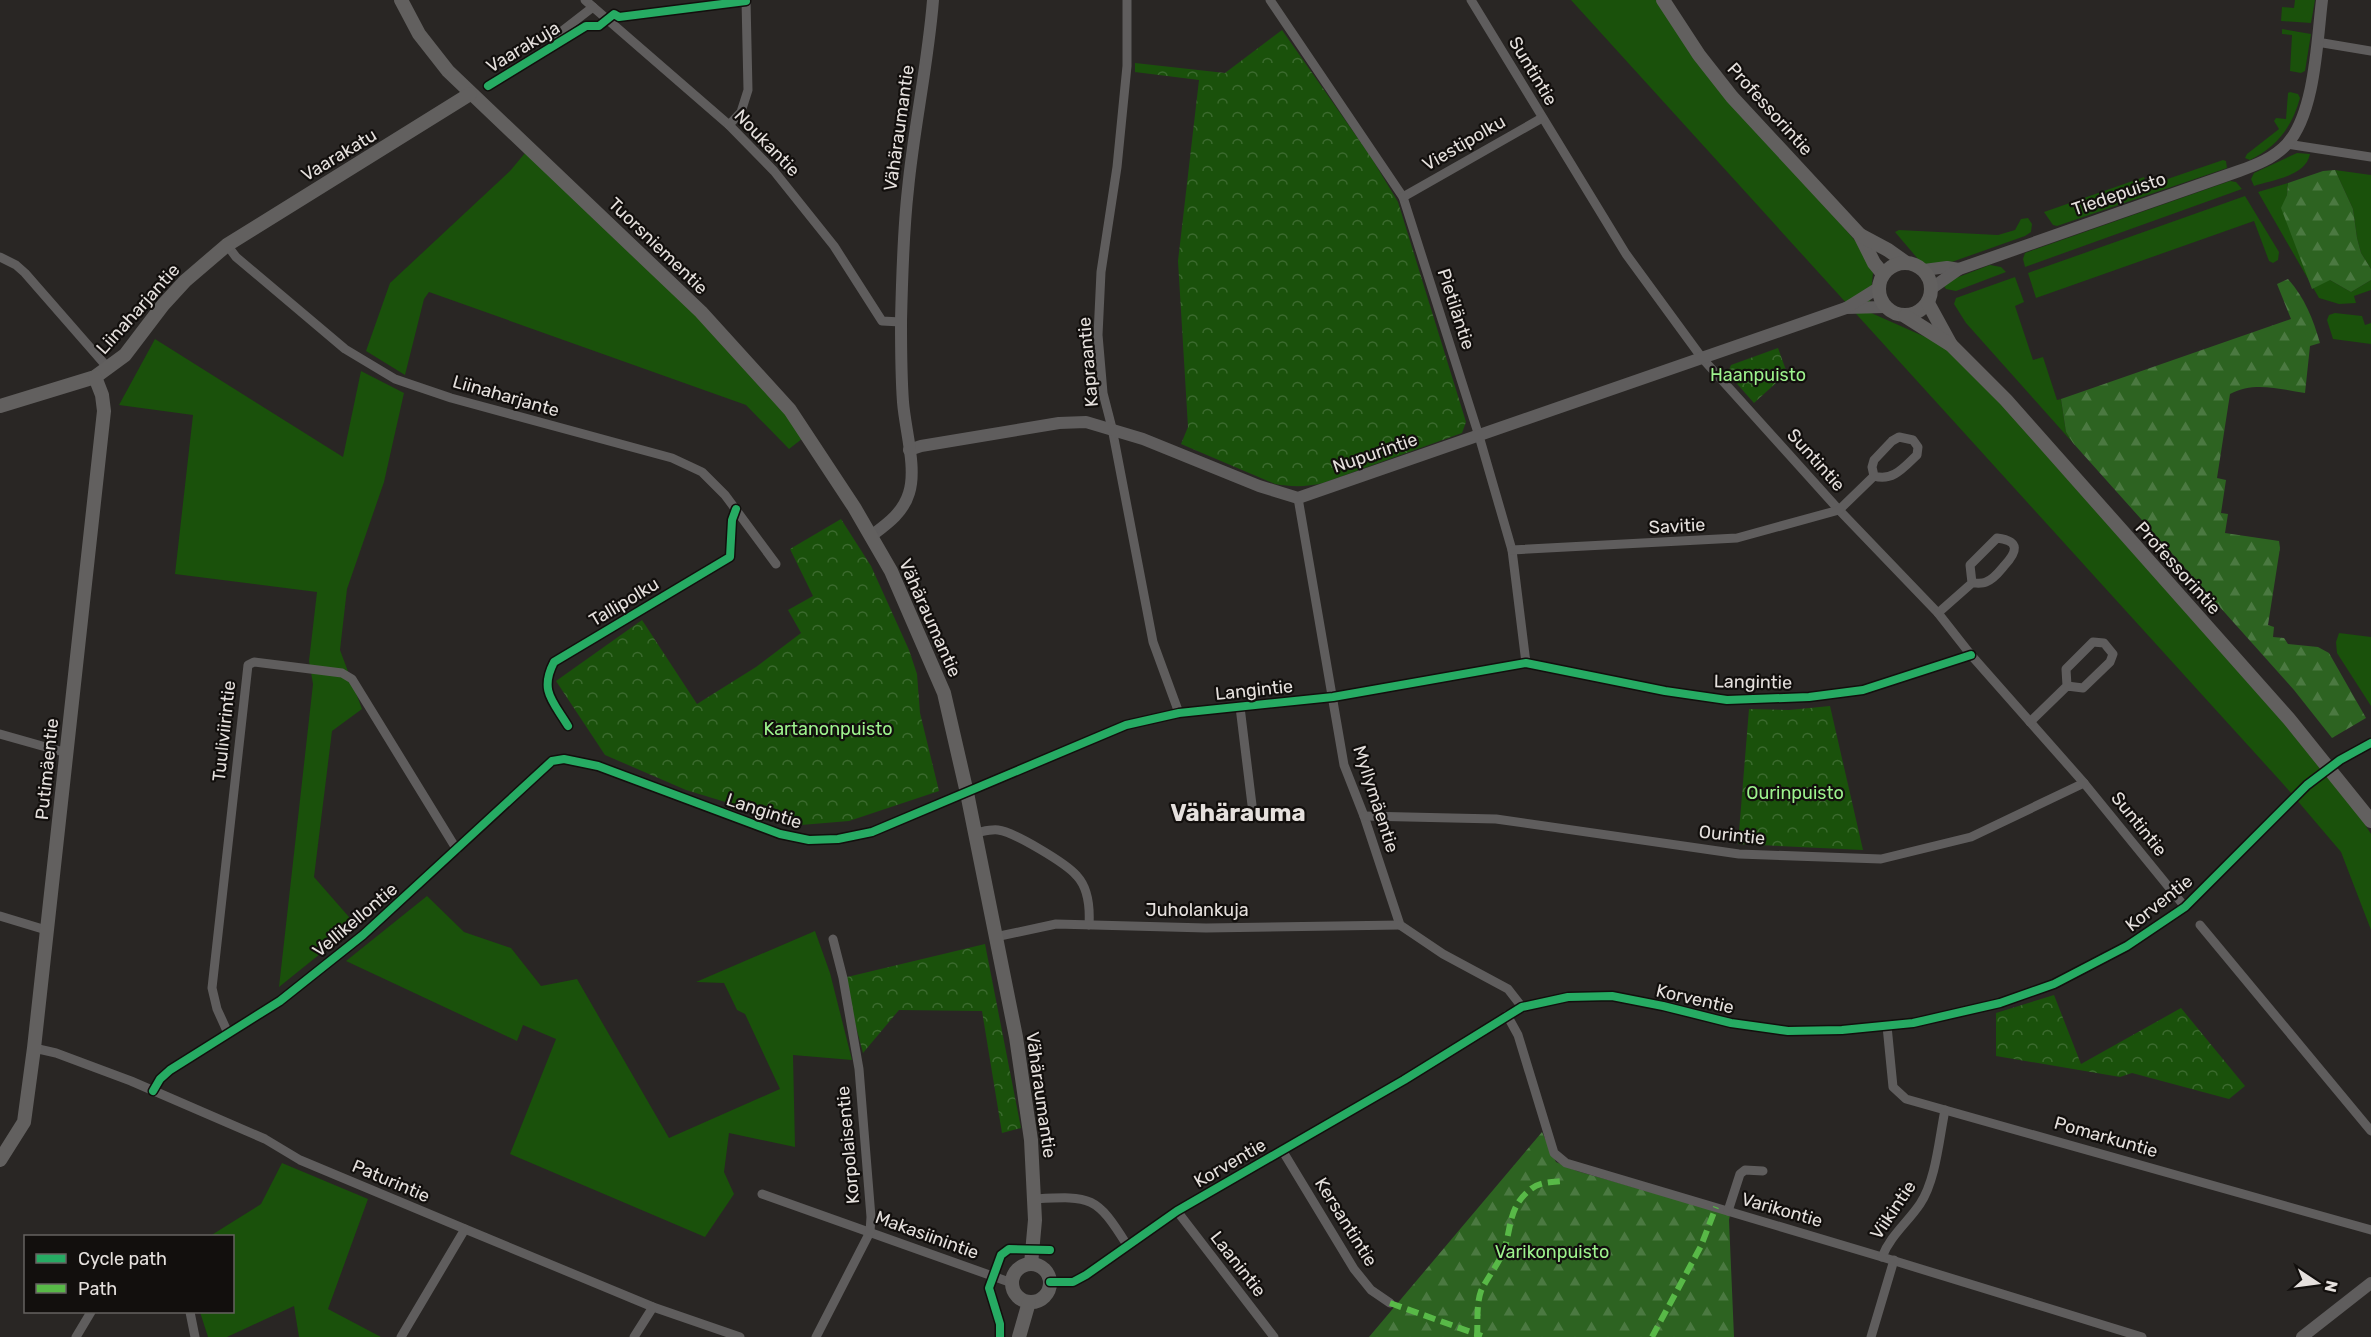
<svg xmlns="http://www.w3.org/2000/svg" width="2371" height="1337" font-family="Rubik,sans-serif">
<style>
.grass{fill:#1a510b}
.forest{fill:url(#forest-firs)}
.park{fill:url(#park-crowns)}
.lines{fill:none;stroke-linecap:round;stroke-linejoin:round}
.minor{stroke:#5f5d5d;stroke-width:9}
.tertiary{stroke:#5f5d5d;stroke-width:12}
.secondary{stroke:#62605f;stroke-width:14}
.quiet{stroke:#58b947;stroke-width:6;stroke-dasharray:12 6;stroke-linecap:butt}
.cycleway-casing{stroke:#120f0d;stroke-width:11}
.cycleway{stroke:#26ab63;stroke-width:8}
.labels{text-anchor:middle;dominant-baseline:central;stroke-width:4.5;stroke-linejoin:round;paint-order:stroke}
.street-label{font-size:18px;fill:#e5e0dd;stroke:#120f0d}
.park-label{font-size:18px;fill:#9df28d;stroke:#120f0d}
.district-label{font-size:24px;font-weight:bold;fill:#e5e0dd;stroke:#120f0d}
</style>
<defs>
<pattern id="forest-firs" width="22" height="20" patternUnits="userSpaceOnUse" patternTransform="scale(1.5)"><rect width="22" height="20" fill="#2d6321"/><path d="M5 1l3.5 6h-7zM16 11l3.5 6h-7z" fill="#4b7941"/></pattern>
<pattern id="park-crowns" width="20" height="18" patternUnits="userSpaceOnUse" patternTransform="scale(1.5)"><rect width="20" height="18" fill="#1a510b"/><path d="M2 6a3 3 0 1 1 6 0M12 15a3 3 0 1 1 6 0" fill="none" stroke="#3b6a2e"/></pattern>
</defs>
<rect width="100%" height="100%" fill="#292624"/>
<g class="grass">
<path d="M1571,0H1670L1722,84L1874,263L1869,312L1957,351L2329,768L2371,834V930L2341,852L2284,785Z"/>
<path d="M2295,0H2315L2311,23L2281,21L2282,7L2294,8Z"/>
<path d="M2282,29L2311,34L2305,71L2301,73L2290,71L2292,35L2282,34Z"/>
<path d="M2290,92L2298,94L2300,98C2292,127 2277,147 2250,160L2245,158L2247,154L2279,129L2274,121L2276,118L2286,119L2288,93Z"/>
<path d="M530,147L790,410L807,435L789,449L746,405L429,292L424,299L405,375L366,351L390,283L510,171Z"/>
<path d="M2297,153L2310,154C2306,176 2273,180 2254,186L2251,179L2254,173Z"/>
<path d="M2223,160L2226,161L2227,168L2057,226L2053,225L2044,212L2144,177L2147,186Z"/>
<path d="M2335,170L2371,175V269L2361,253L2357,238L2353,209Z"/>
<path d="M2230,181L2236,182L2242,189L2025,267L2023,259L2025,253Z"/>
<path d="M2288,183L2287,195L2282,209L2291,230L2330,280L2351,292L2371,280V290L2354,296L2356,303L2339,304L2319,298L2258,192Z"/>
<path d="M2245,196L2279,252L2278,260L2273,263L2269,261L2254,221L2036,298L2028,273Z"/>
<path d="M2028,218L2032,224L2031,232L2025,236L1932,269L1924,266L1895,232L1899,230L1998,235L2015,230L2021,219Z"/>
<path d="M1990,265L2001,267L2006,272L1956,291L1946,289L1944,286L1948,281Z"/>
<path d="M2015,277L2024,302L2015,306L2033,360L2043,357L2057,400L2061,399L2066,432L2073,443L1966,323L1954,304L1956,298Z"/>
<path d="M2335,313L2362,316L2365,325L2371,323V344L2333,339L2327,320L2329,315Z"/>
<path d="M155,339L343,457L361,371L404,393L384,482L347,589L340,650L362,709L332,731L314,877L356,925L279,987L313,684L309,661L317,592L175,574L193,415L119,405Z"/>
<path d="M2339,633L2371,637V706L2337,653L2336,642Z"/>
<path d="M427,896L464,932L511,948L541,986L577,979L669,1138L780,1089L745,1014L737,1010L724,983L696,982L815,931L830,973L852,1060L793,1055L795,1147L729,1133L724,1172L734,1194L705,1237L510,1154L556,1039L523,1025L517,1041L346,961Z"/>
<path d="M282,1163L368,1199L328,1309L381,1337H299L294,1306L227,1337H208L200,1312H232V1236H210L261,1204Z"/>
</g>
<g class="forest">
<path d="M2335,170L2353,209L2357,238L2361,253L2371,269V280L2351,292L2330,280L2312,289L2281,208L2287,195L2288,183L2323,171Z"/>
<path d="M2288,279C2305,298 2313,319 2320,343L2310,346L2305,393C2279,389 2254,381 2230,394L2217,478L2226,480L2221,513L2228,514L2225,533L2279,541L2280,548L2268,625L2274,627L2273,637L2284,638L2288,644L2318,647L2329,653L2366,718L2332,738L2294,690L2073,443L2066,432L2061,399L2291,319L2277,284Z"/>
<path d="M1542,1132L1556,1162L1577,1171L1730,1215L1729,1220L1734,1337H1369Z"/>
</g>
<g class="park">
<path d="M1282,30L1371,157L1398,202L1466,422L1462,433L1323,483C1306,487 1292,487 1275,484L1181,444L1188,427L1178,261L1199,80L1135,72V63L1225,73Z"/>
<path d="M1778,348L1787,373L1754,403L1731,377L1729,370L1731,365Z"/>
<path d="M841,519L871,566L909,650L917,674L920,713L939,791L849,821L801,825L686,790L605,755L556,681L642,620L697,704L756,667L801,633L788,610L813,596L790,549Z"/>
<path d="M1830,706L1863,850L1738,844L1749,709L1789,710Z"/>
<path d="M985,944L1021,1128L1002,1133L982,1011L899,1010L863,1053L843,978Z"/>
<path d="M2054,995L2081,1064L2181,1008L2245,1086L2229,1099L2132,1073L2120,1077L1996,1056V1013Z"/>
</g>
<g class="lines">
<g class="minor">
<path d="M585,0L729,125L774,171L834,246L882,321L901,322"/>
<path d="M1127,0V66L1117,167L1101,272L1098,335L1103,393L1112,428L1153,642L1179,713"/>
<path d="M1270,0L1403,197L1479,436L1512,550L1526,663"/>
<path d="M1471,0L1626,254L1702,358L1839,510L1938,613L1971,655L2084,783L2185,907"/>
<path d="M553,38L593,7"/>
<path d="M2317,42L2371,51"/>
<path d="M729,125L741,112L748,90L746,0"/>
<path d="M2287,144L2371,157"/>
<path d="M1403,197L1542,118"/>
<path d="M227,245L236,257L345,349L395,379L451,398L672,458L702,472L725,495L776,564"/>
<path d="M0,257L16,265L25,273L108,368"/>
<path d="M1298,498L1344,765L1364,816L1400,925L1443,954L1508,989L1522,1007"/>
<path d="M1512,550L1737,538L1839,510L1874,476C1893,482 1904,467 1917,455L1918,447L1913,440L1899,437L1892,441L1874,460L1872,467L1874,476"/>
<path d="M1938,613L1972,583C1977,583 1982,584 1986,582C1994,579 1999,572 2004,566C2017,552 2021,541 1997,538L1970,565L1972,583"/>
<path d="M1240,707L1252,805"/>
<path d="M2030,722L2067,686L2083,688L2110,662L2113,654L2104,643L2093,642L2066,669L2067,686"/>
<path d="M0,734L67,753"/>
<path d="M1364,816L1496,819L1739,854L1881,859L1971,837L2084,783"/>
<path d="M975,833C982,832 990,829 998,830C1014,832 1066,863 1077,876C1089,889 1090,908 1089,925"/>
<path d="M0,916L46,930"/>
<path d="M2200,925L2371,1131"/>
<path d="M995,937L1056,924L1206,928L1400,925"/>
<path d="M1507,1015L1518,1035L1554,1153L1566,1163L1882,1257L2142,1337"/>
<path d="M1887,1026L1893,1087L1906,1099L2371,1230"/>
<path d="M228,1033L217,1009L212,988L248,665L254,662L342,673L352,679L457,850"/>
<path d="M34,1048L56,1053L131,1081L265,1139L300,1160L465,1229L653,1307L740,1337"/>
<path d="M153,1091L160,1079L170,1070L280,1001L363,935L552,761L564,759L598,766L780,834L809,840L838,839L872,832L1126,725L1179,713L1333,697L1526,663L1665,691L1727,700L1809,697L1863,690L1971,655"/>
<path d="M1282,1150L1354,1269L1371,1290L1390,1303"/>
<path d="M762,1194L1012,1283"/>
<path d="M1034,1199C1091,1196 1096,1195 1127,1245"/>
<path d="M1177,1211L1274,1337"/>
<path d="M1728,1211L1740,1174L1745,1170L1763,1171"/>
<path d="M1882,1257C1890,1236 1908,1222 1920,1204C1936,1180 1939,1139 1945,1110"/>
<path d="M1050,1282H1073L1086,1275L1177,1211L1404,1080L1522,1007L1568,997L1612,996L1663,1006L1731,1023L1788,1031L1842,1030L1913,1023L2000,1003L2054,984L2127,946L2185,907L2307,785L2340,760L2371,743"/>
<path d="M190,1312L195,1337"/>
<path d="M76,1337L91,1312"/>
<path d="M401,1337L465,1229"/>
<path d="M634,1337L653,1307"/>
<path d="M816,1337L870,1232L871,1217L859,1069L843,978L833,939"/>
<path d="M1871,1337L1894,1260"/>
</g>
<g class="tertiary">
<path d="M1924,270L1947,267L1959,269"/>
<path d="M1932,288L1959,269L2239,171C2256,165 2274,158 2287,144C2315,113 2317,41 2322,0"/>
<path d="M1846,308L1885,307"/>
<path d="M909,450L921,446L1059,423L1086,422L1143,439L1259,486L1298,498L1846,308L1878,288"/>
<path d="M871,536C887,524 903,513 909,493C917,468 905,429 903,402C901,375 901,348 901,321C902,277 903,233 908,189C914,126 928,64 933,0"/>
<path d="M2302,1337L2371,1283"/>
</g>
<g class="secondary">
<path d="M401,0L419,34L448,71L701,312L790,410L854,507L891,571L944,693L967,793L1016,1037L1031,1140L1035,1220L1031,1264"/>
<path d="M1663,0L1699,55L1732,97L1860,235L1874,263L1883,274"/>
<path d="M1860,235L1888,250L1905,262"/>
<circle cx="1905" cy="289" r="26"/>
<path d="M1928,303L1951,345"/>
<path d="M1905,316L1951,345L2006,400L2289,719L2371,821"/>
<path d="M0,406L95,377L125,355L163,305L185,281L227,245L470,94"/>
<path d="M0,1160L24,1122L34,1048L104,411L102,395L95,377"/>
<circle cx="1031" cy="1283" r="19"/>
<path d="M1019,1337L1029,1302"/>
</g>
<g class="quiet">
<path d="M1390,1303L1482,1336"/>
<path d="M1477,1337C1478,1323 1476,1305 1481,1291C1487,1278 1498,1265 1504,1250C1512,1226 1508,1207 1531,1189C1539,1182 1552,1182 1562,1181"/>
<path d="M1652,1337L1701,1246L1716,1207"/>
</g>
<g class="cycleway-casing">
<g id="cycleway">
<path d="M488,86L586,26H599L614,14L619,17L746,1"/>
<path d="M568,726C553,701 539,691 554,662L730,557L732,520L736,509"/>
<path d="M153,1091L160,1079L170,1070L280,1001L363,935L552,761L564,759L598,766L780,834L809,840L838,839L872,832L1126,725L1179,713L1333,697L1526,663L1665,691L1727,700L1809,697L1863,690L1971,655"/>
<path d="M1050,1282H1073L1086,1275L1177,1211L1404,1080L1522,1007L1568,997L1612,996L1663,1006L1731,1023L1788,1031L1842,1030L1913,1023L2000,1003L2054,984L2127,946L2185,907L2307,785L2340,760L2371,743"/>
<path d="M1000,1337V1324L989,1288L1001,1255L1009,1249L1050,1250"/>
</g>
</g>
<use href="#cycleway" class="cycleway"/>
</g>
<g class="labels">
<g class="street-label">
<text transform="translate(523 47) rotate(-31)">Vaarakuja</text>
<text transform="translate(1533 71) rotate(59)">Suntintie</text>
<text transform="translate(1770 109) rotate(48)">Professorintie</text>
<text transform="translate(899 128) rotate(-82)">Vähäraumantie</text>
<text transform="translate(767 143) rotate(46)">Noukantie</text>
<text transform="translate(1464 143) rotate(-30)">Viestipolku</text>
<text transform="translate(339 155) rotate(-31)">Vaarakatu</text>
<text transform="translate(2119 194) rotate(-19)">Tiedepuisto</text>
<text transform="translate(658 246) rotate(44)">Tuorsniementie</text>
<text transform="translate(138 309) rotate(-48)">Liinaharjantie</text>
<text transform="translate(1456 309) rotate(72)">Pietiläntie</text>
<text transform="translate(1088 362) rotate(-95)">Kapraantie</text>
<text transform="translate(506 396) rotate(16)">Liinaharjante</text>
<text transform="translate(1375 453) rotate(-19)">Nupurintie</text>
<text transform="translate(1816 460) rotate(48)">Suntintie</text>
<text transform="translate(1677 526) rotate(-3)">Savitie</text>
<text transform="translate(2178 568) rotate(48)">Professorintie</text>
<text transform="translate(624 602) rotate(-31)">Tallipolku</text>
<text transform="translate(930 618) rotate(66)">Vähäraumantie</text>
<text transform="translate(1753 682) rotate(1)">Langintie</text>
<text transform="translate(1254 690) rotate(-6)">Langintie</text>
<text transform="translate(224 731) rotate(-84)">Tuuliviirintie</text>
<text transform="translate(47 769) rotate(-84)">Putimäentie</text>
<text transform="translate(1376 799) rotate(72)">Myllymäentie</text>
<text transform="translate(764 811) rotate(18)">Langintie</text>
<text transform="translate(2139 824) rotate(51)">Suntintie</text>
<text transform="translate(1732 835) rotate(6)">Ourintie</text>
<text transform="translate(2159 903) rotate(-38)">Korventie</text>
<text x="1197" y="910">Juholankuja</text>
<text transform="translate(355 920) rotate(-40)">Vellikellontie</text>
<text transform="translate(1695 999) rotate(13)">Korventie</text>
<text transform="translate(1041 1095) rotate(82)">Vähäraumantie</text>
<text transform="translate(2106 1137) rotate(16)">Pomarkuntie</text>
<text transform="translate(848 1145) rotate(-95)">Korpolaisentie</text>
<text transform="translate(1230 1163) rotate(-30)">Korventie</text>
<text transform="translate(391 1181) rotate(23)">Paturintie</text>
<text transform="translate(1782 1210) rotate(16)">Varikontie</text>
<text transform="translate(1893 1210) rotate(-56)">Viikintie</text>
<text transform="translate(1346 1222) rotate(58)">Kersantintie</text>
<text transform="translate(927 1235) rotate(20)">Makasiinintie</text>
<text transform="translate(1238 1264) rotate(52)">Laanintie</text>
</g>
<g class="park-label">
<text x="1758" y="375">Haanpuisto</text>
<text x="828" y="729">Kartanonpuisto</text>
<text x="1795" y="793">Ourinpuisto</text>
<text x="1552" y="1252">Varikonpuisto</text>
</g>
<g class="district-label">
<text x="1238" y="813">Vähärauma</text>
</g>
</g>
<rect x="24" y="1235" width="210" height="78" fill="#120f0d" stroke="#666360" stroke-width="1.5"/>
<rect x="36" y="1254" width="30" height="9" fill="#26ab63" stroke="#666360" stroke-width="1.5"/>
<text x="78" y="1265" font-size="18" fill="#e5e0dd">Cycle path</text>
<rect x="36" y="1284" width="30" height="9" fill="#58b947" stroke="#666360" stroke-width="1.5"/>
<text x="78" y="1295" font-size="18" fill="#e5e0dd">Path</text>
<g transform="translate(2317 1283) rotate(103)" stroke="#120f0d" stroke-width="4.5" paint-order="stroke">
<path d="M0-4.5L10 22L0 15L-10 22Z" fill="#e5e0dd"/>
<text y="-9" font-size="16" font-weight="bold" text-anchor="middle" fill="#e5e0dd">N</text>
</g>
</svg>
